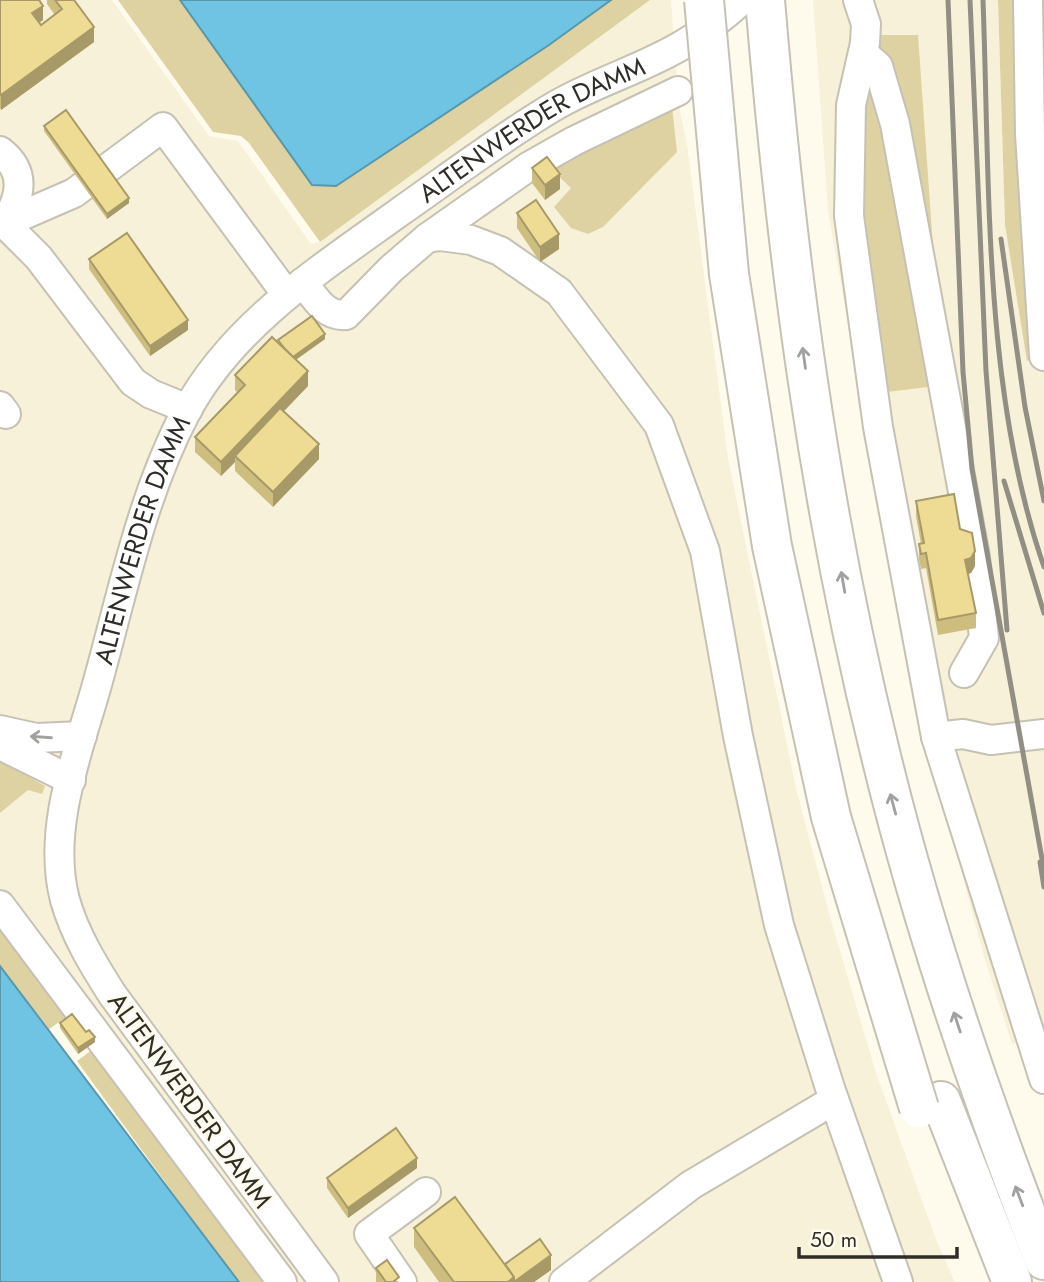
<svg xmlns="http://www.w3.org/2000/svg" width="1044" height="1282" font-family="Jost,sans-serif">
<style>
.built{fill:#f7f1da}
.green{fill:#ded2a3}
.water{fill:#6ec4e2;stroke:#5b97aa;stroke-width:2}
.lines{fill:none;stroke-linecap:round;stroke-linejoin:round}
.minor-casing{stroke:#c5c1b3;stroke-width:32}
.highway-casing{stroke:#c5c1b3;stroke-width:42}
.minor{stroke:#fff;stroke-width:28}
.highway{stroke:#fff;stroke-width:38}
.rail{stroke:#918e84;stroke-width:5}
.highway-bridge-casing{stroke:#c5c1b3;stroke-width:42;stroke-linecap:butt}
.highway-bridge{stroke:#fff;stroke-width:38}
.wall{fill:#cdbd7f}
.shaded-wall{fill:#a79a68}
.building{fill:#eedc94;stroke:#a79a68;stroke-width:2}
.oneway{stroke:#a1a09e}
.labels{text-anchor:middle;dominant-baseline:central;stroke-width:5;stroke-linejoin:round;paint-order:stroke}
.street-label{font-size:26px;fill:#2f2d27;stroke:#fffbec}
</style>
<rect width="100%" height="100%" fill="#fffbec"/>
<g class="built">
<path d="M0,0H112L209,136L238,141L311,244L320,242L650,0H671L679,106L687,144L728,458L796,788L830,917L876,1073L937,1242L955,1282H294L21,919L0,890Z"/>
<path d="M813,0H998L1005,225L1016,0H1044V1034L1012,1044L985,960L936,779L901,624L828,211Z"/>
</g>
<g class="green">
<path d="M118,0H180L312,185L335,186L549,45L611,0H650L320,242L249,143L241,136L213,132Z"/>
<path d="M998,0H1016L1032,359L1027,361L1005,225Z"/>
<path d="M881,35H918L934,260L915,264L928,387L887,392L855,206L858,89Z"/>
<path d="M672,107L677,152L603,227L588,234L571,228L554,207L571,188L552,170Z"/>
<path d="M0,759L45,786L42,794L28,790L0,813Z"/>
<path d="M0,911L74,1012L49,1029L0,966Z"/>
<path d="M100,1044L276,1282H238L77,1061Z"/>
</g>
<g class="water">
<path d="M180,0H611L549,45L336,186L312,185Z"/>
<path d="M0,966L239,1282H0Z"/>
</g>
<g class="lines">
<g class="minor-casing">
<g id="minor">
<path d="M858,0L866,24L865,43L851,105L849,216L878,427L936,737L1044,1079"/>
<path d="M1028,0L1030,134L1044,356"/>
<path d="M863,53L878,66L895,124L975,557L984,638L964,673"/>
<path d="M0,151C27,172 21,197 5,223"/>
<path d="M0,219L39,258L133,382L151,394L188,409"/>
<path d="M5,223L74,193L163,127L287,295"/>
<path d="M427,238L440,236L471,240L500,251L559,292L659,425L705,551L738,736L779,925L830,1088L898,1282"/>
<path d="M303,282C315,298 325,317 346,315L391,269L427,238L528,167L574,141L678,91"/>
<path d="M0,406L6,414"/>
<path d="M0,730L36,738L82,736"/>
<path d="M936,737L963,734L991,740L1044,734"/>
<path d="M0,745L71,780"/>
<path d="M0,905L282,1282"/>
<path id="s1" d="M324,1282L112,994C93,964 75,935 65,900C46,828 79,750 98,681C123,591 142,495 186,412C233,324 322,268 401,211C451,176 501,138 553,107C595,82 643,69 684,44C704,32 724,16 742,0"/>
<path d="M402,1282L369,1234L426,1192"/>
<path d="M564,1282L691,1185L834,1100"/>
</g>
</g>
<g class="highway-casing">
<g id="highway">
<path d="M765,0C786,253 819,506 880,752C922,926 979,1093 1044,1260"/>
<path d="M941,1101L1012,1282"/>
</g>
</g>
<use href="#minor" class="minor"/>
<use href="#highway" class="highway"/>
<g class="rail">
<path d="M948,0L963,372L972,469L1044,870"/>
<path d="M970,0L986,371L1007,630"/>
<path d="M983,0C990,185 983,391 1044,567"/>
<path d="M1001,239L1025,407L1044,501"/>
<path d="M1004,481L1044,613"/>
<path d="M1040,862L1044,887"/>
</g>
<g class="highway-bridge-casing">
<path id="highway-bridge" d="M704,0L729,274L772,546L831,817L919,1108"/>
</g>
<use href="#highway-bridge" class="highway-bridge"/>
</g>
<g class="wall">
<path d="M0,0L43,20L39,23L41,25L55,15L47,4V0H74L94,42L1,110L0,108Z"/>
<path d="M44,126L129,203L107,219L44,131Z"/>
<path d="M532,168L560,189L545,200L532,183Z"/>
<path d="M517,213L559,249L540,262L517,228Z"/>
<path d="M89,259L188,330L150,356L89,269Z"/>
<path d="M325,339L296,360L308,386L284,411L319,459L273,507L235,471V462L221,476L195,452V437L238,393L235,390V375L278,343V340Z"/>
<path d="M916,501L960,529L975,566L971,573L968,574L976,613V628L938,635L926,568L921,569L919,559V544H921L916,516Z"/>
<path d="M60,1023L86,1032L95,1042L78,1054L60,1028Z"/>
<path d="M417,1168L348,1218L327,1188V1178Z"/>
<path d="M414,1228L505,1264L551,1270L534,1282H439L414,1247Z"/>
<path d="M376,1268L399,1282H376Z"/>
</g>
<g class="shaded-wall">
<path d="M43,6V20L32,28V13Z"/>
<path d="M94,27V42L1,110V95Z"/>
<path d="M560,174V189L545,200V185Z"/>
<path d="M129,198V203L107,219V214Z"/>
<path d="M559,234V249L540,262V247Z"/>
<path d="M188,320V330L150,356V346Z"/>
<path d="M325,334V339L291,363V358Z"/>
<path d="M308,371V386L238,459L235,456V462L221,476V462Z"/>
<path d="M319,444V459L273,507V492Z"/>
<path d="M975,551V566L971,573L965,575V560Z"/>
<path d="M95,1037V1042L78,1054V1048Z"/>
<path d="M417,1158V1168L348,1218V1208Z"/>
<path d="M551,1255V1270L534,1282H508Z"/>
</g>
<g class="building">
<path d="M0,0H39L43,6L32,13L41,25L62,9L55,0H74L94,27L1,95L0,93Z"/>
<path d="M66,110L129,198L107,214L44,126Z"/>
<path d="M547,157L560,174L545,185L532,168Z"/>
<path d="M536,200L559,234L540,247L517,213Z"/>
<path d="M127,233L188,320L150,346L89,259Z"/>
<path d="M312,316L325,334L293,357L285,349L278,340Z"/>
<path d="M272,337L308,371L221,462L195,437L245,385L235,375Z"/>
<path d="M280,408L319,444L273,492L235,456Z"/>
<path d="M954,494L960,529L972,533L975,551L971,558L965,560L976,613L938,620L926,553L921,554L919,544L924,543L916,501Z"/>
<path d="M72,1014L86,1032L89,1030L95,1037L78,1048L60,1023Z"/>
<path d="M396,1128L417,1158L348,1208L327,1178Z"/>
<path d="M455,1197L514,1277L508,1282H454L414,1228Z"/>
<path d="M540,1239L551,1255L514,1282V1277L505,1264Z"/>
<path d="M387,1260L399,1277L393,1282H386L376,1268Z"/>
</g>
<defs><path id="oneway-shaft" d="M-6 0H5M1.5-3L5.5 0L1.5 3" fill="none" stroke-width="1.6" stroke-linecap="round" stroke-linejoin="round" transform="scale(1.75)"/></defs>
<g class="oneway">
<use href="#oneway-shaft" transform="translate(804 358) rotate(-98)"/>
<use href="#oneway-shaft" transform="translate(843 582) rotate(-100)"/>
<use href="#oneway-shaft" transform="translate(41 737) rotate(-176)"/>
<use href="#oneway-shaft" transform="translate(893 804) rotate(-105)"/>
<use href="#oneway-shaft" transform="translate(957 1022) rotate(-108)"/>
<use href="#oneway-shaft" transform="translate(1019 1196) rotate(-111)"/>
</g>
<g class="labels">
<g class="street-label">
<text stroke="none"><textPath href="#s1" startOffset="1423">ALTENWERDER DAMM</textPath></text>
<text stroke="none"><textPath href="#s1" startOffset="835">ALTENWERDER DAMM</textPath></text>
<text transform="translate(190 1100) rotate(54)">ALTENWERDER DAMM</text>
</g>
</g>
<path d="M799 1247v10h158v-10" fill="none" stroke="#2f2d27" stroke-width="3.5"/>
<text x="810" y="1247" font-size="21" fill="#2f2d27" stroke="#fffbec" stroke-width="5" paint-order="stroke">50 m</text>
</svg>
